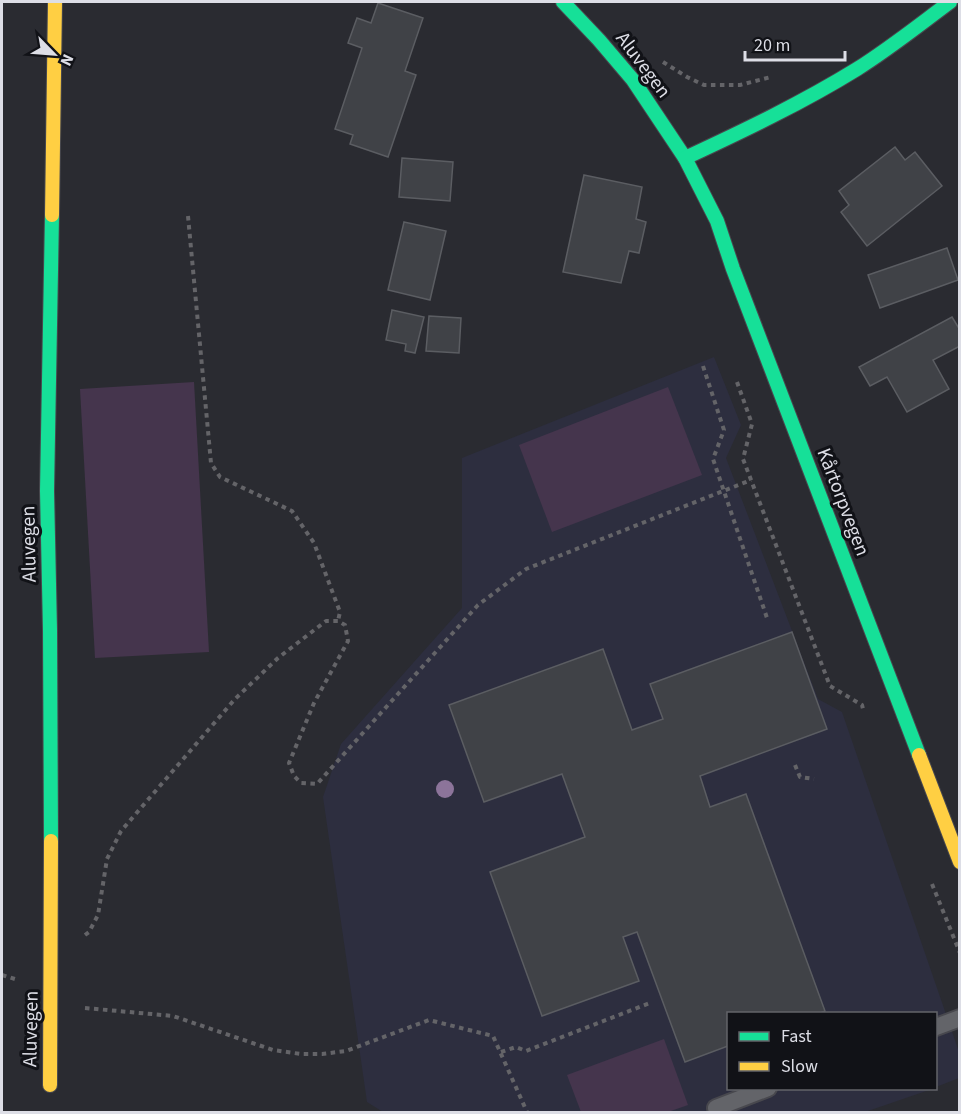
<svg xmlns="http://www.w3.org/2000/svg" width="961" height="1114" font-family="'Source Sans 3',sans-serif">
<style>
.built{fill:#2d2e3f}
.green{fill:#45354d}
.building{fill:#404247;stroke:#5b5d62;stroke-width:1.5}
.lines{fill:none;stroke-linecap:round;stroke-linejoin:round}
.lane-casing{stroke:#48484e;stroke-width:20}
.fast-casing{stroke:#48484e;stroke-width:16}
.slow-casing{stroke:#48484e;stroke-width:16}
.path{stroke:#646468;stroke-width:4;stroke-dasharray:4.5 4.5;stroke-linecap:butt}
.lane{stroke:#636469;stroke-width:16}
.fast{stroke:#16e098;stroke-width:14}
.slow{stroke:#ffcf43;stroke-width:14}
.tree{fill:#8c749a}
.labels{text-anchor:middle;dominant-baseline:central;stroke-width:6;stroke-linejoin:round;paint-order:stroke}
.street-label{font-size:20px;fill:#dddee6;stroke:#111217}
</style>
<rect width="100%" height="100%" fill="#2a2b31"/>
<path class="built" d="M714,357L741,425L726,458L818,699L842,712L959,1052V1078L936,1087V1014H728V1088L932,1089L865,1112H383L367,1102L323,797L341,744L462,608V458Z"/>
<g class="green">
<path d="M194,382L209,652L95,658L80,389Z"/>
<path d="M668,387L702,475L552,532L519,445Z"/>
<path d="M664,1039L688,1105L668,1112H581L567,1075Z"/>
</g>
<g class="building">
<path d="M378,3L423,18L405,71L416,75L388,157L350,144L353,135L335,129L362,48L348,43L357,18L371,23Z"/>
<path d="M895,147L905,160L915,152L942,186L867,246L841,212L849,205L839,191Z"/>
<path d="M402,158L453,162L450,201L399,197Z"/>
<path d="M584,175L642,187L636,219L646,222L639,253L629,251L621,283L563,272Z"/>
<path d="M404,222L446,231L430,300L388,290Z"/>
<path d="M947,248L958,280L880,308L868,275Z"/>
<path d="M392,310L424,317L415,353L405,351L406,344L386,340Z"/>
<path d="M429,316L461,318L459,353L426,351Z"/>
<path d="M952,317L960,330V346L933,360L949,389L907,412L887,377L870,386L859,367Z"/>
<path d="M792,632L827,729L700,776L710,807L746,794L825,1011L818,1014H728V1046L685,1062L637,932L623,937L639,981L542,1016L490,872L585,837L562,774L484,802L449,705L603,649L632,730L663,719L650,684Z"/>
</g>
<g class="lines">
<g class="lane-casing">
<g id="lane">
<path d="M936,1027L960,1018"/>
<path d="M716,1108L768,1088"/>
</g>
</g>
<g class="fast-casing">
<g id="fast">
<path d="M563,2L599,40L633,80L685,158L717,221L733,269L919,755"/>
<path d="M685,158C743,131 802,103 857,69C889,49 919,25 950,2"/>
<path d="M51,841L50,630L47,491L52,215"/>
</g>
</g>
<g class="slow-casing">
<g id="slow">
<path d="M52,215L55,2"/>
<path d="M919,755L960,862"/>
<path d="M50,1085L51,841"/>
</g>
</g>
<g class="path">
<path d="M663,62L687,77L704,85H740L771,77"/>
<path d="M188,216L211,463L220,477L292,511L314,543L340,612L338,621"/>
<path d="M703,366L724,430L713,459L767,618"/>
<path d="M737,382L752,424L743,459L830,686L862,705L863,709"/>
<path d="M795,765L800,777L814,779"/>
<path d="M932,884L960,953"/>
<path d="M85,935L89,932L98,915L107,859L121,831L235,699L278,658L326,621H338L345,625L348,641L314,703L289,763L294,776L301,783L317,784L478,605L526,569L751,480"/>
<path d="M2,975L18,980"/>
<path d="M85,1008L173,1016L273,1050L301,1054H322L346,1051L429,1020L493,1036L527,1112"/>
<path d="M501,1052L516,1047L526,1051L650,1003"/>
</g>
<use href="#lane" class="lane"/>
<use href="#fast" class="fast"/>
<use href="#slow" class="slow"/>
</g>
<circle class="tree" cx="445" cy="789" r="9"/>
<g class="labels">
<g class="street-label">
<text transform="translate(643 65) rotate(53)">Aluvegen</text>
<text transform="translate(843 502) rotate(69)">Kårtorpvegen</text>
<text transform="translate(29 544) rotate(-91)">Aluvegen</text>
<text transform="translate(31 1029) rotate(-89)">Aluvegen</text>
</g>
</g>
<rect width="961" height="1114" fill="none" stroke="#dddee6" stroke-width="6"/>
<rect x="727" y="1012" width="210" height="78" fill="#111217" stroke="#63646a" stroke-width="1.5"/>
<rect x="739" y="1032" width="30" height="9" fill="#16e098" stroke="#63646a" stroke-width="1.5"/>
<text x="781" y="1042" font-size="18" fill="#dddee6">Fast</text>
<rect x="739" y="1062" width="30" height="9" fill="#ffcf43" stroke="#63646a" stroke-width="1.5"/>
<text x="781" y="1072" font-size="18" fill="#dddee6">Slow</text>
<g transform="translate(54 54) rotate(115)" stroke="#111217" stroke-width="4.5" paint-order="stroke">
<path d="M0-4.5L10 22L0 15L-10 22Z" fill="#dddee6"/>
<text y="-9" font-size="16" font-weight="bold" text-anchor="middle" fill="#dddee6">N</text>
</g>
<path d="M745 51v9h100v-9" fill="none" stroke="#dddee6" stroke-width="3"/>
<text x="754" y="51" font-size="18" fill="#dddee6" stroke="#111217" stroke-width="4.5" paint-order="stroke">20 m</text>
</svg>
